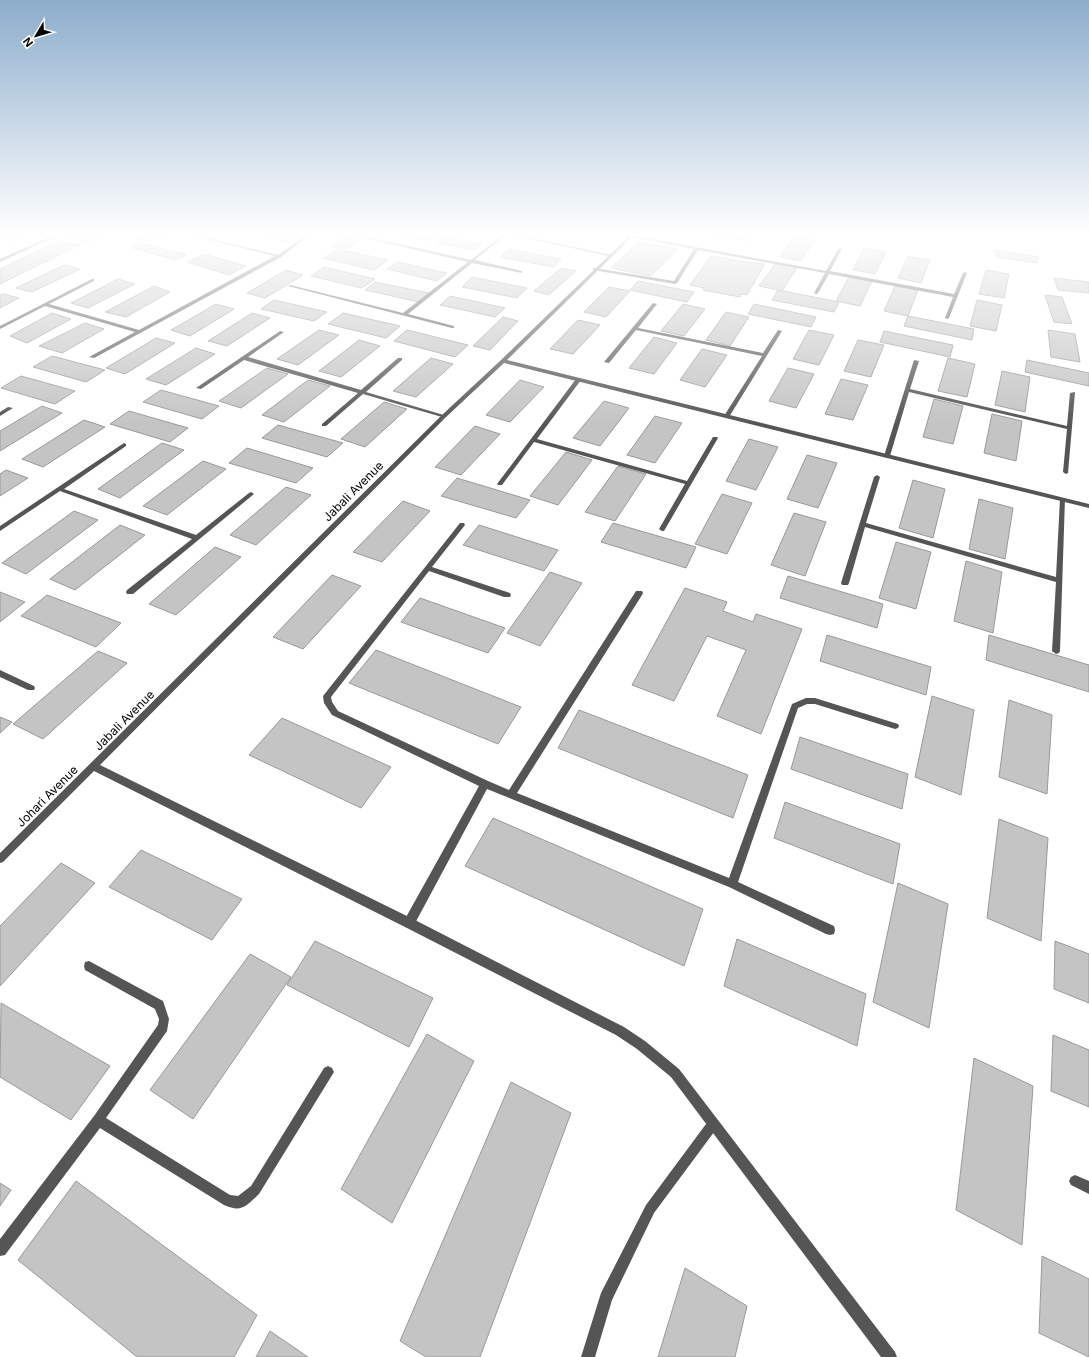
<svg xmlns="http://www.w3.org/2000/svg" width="1089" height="1357" font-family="Inter,sans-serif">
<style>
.building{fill:#c4c4c4;stroke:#999}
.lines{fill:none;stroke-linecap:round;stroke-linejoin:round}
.service{fill:#555;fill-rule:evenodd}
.minor{fill:#555;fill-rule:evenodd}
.labels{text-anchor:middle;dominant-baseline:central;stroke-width:3;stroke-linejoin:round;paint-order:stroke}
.street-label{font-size:12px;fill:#000;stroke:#fff}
</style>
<rect width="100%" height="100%" fill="#fff"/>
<g class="building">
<path d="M0,235H24L10,241L0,238Z"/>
<path d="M73,235H103L88,242L69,237Z"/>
<path d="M142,235H163L150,242L135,238Z"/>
<path d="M261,235H299L287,242Z"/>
<path d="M349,235H368L346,249L331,246Z"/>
<path d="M400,235H438L429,241Z"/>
<path d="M716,235H753L749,241Z"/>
<path d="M794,236L815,240L801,261L780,257Z"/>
<path d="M442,237L481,244L474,250L436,243Z"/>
<path d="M59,241L80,245L0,284V269Z"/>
<path d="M639,242L677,249L651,276L611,268Z"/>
<path d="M142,243L186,255L176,260L132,248Z"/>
<path d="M864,248L886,252L875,274L853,270Z"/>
<path d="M338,249L388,260L374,270L323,258Z"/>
<path d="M508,249L561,259L554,267L500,257Z"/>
<path d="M996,250L1039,257L1037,263L996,257Z"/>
<path d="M204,254L246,266L229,275L187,262Z"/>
<path d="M711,256L746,262L765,264L747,295L741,294L740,297L703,290L704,288L690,285Z"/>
<path d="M908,256L930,260L921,283L898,278Z"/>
<path d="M398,262L447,273L437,281L387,269Z"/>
<path d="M775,264L797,268L782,291L759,286Z"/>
<path d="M64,265L80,269L32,292L16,288Z"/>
<path d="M324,267L375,279L362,288L311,276Z"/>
<path d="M561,268L576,271L549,295L534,291Z"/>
<path d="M286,270L303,275L265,298L247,293Z"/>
<path d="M986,270L1009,274L1004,298L979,294Z"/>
<path d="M472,277L527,288L517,298L462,287Z"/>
<path d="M849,277L872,281L860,306L836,301Z"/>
<path d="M1054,278L1089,282V293L1058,290Z"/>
<path d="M118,279L135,284L88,308L71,303Z"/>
<path d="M638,281L694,292L687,302L630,290Z"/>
<path d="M375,282L429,293L419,302L365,290Z"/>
<path d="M154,286L170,292L126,317L105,312Z"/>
<path d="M895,286L918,290L908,316L884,311Z"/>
<path d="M609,287L630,291L606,317L584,312Z"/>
<path d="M778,290L839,302L834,312L772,300Z"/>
<path d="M3,294L19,298L0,308V295Z"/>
<path d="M1045,295L1062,297L1072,324L1054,322Z"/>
<path d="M450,296L505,308L495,317L440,305Z"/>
<path d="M274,300L327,312L314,321L261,309Z"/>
<path d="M977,300L1002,305L996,331L970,326Z"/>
<path d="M216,304L234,309L190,336L171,330Z"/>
<path d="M683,304L705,309L684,336L661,331Z"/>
<path d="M754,304L816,317L811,327L748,314Z"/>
<path d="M726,312L749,317L730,346L706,340Z"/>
<path d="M52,313L71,319L27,343L10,336Z"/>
<path d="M252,313L270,318L227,346L208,341Z"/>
<path d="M343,313L400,326L386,338L328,324Z"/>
<path d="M908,316L974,329L972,340L904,326Z"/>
<path d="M503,317L518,321L490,350L473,346Z"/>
<path d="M578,320L600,325L573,354L550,349Z"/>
<path d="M85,323L104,329L62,353L39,346Z"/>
<path d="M319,330L339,335L298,365L277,359Z"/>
<path d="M407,330L468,345L455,357L394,341Z"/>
<path d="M809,330L834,335L819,365L793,359Z"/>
<path d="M1048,330L1075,334L1080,362L1051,357Z"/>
<path d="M884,331L953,345L950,357L880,342Z"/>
<path d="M654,337L677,343L654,374L629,368Z"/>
<path d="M156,338L175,343L125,374L106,368Z"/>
<path d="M359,340L380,346L341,377L319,371Z"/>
<path d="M858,340L884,345L871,377L844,371Z"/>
<path d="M196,348L215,354L166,385L146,379Z"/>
<path d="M702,349L727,355L705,387L680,380Z"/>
<path d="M52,356L105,370L86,382L33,367Z"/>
<path d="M431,358L453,364L416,397L393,391Z"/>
<path d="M948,358L975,364L967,397L938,391Z"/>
<path d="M1027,360L1089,373V386L1025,372Z"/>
<path d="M267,368L288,374L241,408L219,401Z"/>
<path d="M788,368L814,374L796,408L769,401Z"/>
<path d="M1002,371L1030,377L1025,412L995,405Z"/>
<path d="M21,376L75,391L55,404L1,388Z"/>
<path d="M841,379L868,385L853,420L825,414Z"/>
<path d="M308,380L330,386L284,422L262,415Z"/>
<path d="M520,380L544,387L510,422L486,415Z"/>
<path d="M161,390L219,406L202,419L143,402Z"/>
<path d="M934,399L963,406L953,444L923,437Z"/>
<path d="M604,401L629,408L600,446L573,438Z"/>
<path d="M384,402L407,409L365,447L341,439Z"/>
<path d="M42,406L62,413L0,451V431Z"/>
<path d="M129,411L188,428L170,442L110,424Z"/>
<path d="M992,414L1022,421L1016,461L984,453Z"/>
<path d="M655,416L682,423L655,463L627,455Z"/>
<path d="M84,420L105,427L43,467L22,459Z"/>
<path d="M278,425L343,443L327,457L262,438Z"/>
<path d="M475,426L500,434L461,475L435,467Z"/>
<path d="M749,439L778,447L756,490L726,481Z"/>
<path d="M162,443L184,450L120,498L98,489Z"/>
<path d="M247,448L313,468L296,483L229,463Z"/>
<path d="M566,452L592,460L558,505L530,496Z"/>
<path d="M807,455L837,463L818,508L787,499Z"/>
<path d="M203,461L226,469L167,515L143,506Z"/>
<path d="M618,466L646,474L615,521L585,512Z"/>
<path d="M6,470L28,478L0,496V474Z"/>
<path d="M457,478L530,500L516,518L441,496Z"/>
<path d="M913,480L945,489L933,538L899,528Z"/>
<path d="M286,487L311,495L256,545L230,535Z"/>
<path d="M722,494L752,503L727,554L695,544Z"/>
<path d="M979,499L1013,508L1005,559L969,549Z"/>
<path d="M403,501L430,511L382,562L353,552Z"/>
<path d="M74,511L98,520L26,574L2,563Z"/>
<path d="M794,513L826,522L805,576L771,565Z"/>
<path d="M613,523L696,547L686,568L601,542Z"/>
<path d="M120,525L145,535L75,590L50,579Z"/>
<path d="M479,525L558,550L544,571L463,545Z"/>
<path d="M896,542L931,552L916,609L879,598Z"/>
<path d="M215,547L241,557L176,615L149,604Z"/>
<path d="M966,561L1002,572L993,633L954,621Z"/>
<path d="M550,572L582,583L540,646L507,633Z"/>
<path d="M332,575L361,586L303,649L273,637Z"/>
<path d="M788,576L883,604L877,628L780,598Z"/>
<path d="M685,588L727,602L723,611L753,622L756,614L802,629L761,734L717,716L746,650L707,636L674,701L632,685Z"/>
<path d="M0,592L25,602L0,622Z"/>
<path d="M47,595L121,623L96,647L21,616Z"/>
<path d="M420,598L505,628L488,653L401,622Z"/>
<path d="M827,635L931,667L926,695L820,661Z"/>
<path d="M989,635L1089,665V692L986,660Z"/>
<path d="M376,650L521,707L498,744L349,683Z"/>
<path d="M98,651L127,663L43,739L13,724Z"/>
<path d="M932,696L974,710L961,795L915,777Z"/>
<path d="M1009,700L1052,715L1047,794L999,777Z"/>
<path d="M579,710L748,775L733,818L558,748Z"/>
<path d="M0,717L12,722L0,733Z"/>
<path d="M282,718L391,767L361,808L249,755Z"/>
<path d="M800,737L908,774L902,809L791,769Z"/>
<path d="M785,802L900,844L893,884L774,838Z"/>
<path d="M493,818L703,909L684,966L465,866Z"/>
<path d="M999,819L1048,838L1041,941L987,918Z"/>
<path d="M141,850L242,899L212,940L109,887Z"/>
<path d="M61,863L95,883L0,986V926Z"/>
<path d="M898,883L948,904L929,1028L873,1002Z"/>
<path d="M737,939L866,994L857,1046L724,986Z"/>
<path d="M315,941L433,998L409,1047L287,985Z"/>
<path d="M1055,941L1089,954V1003L1054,989Z"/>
<path d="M250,954L291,977L193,1119L150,1090Z"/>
<path d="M1,1003L110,1066L71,1120L0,1077Z"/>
<path d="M427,1034L474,1061L392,1223L341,1189Z"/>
<path d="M1053,1035L1089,1050V1107L1051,1091Z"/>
<path d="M974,1058L1033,1086L1022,1245L956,1210Z"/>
<path d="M511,1082L571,1113L480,1357H426L400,1341Z"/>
<path d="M76,1181L257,1315L234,1357H137L18,1260Z"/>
<path d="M0,1183L11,1190L0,1206Z"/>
<path d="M1042,1256L1089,1279V1357L1039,1333Z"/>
<path d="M685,1268L747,1306L735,1357H658Z"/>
<path d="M270,1331L308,1357H256Z"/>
</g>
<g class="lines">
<g class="service">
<path d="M54,235H59L0,262V259Z"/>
<path d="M190,235H196L278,255L306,235H310L281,257L94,358L89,357L135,332L45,306L0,329V326L92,279H94V281L49,304L139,330L275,256Z"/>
<path d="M502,235H506L475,260L522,271V273L472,263L408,314L454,326V328H452L288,286L290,285L403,313L468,262L369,239L367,238L368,237L471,260Z"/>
<path d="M512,235H519L611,255L609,256Z"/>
<path d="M630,235L826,271L838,249L840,248L842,249L830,271L954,294L963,273L965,272L967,273L949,318L947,319L945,318L953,297L829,274L818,293L816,294L814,293L825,273L698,250L677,283L675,284L593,270V268H595L674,281L694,249L631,237L629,236Z"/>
<path d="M653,303L657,304L638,328L763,353L778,330L782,331L729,417L724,416L762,356L636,330L609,363L604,362Z"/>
<path d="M280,331L284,332L248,357L361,390L398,358H402V360L366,392L447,416L442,417L363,394L326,426H322V424L358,393L244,360L201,389L196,388Z"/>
<path d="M914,360L919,361L910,389L1067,426L1070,393L1075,392L1068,473L1066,474L1063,472L1067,429L909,392L890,456L887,458L885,457L884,456Z"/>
<path d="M578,378L581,380L537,439L687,481L713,437H717L718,438L664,531H662L659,529L685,484L534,442L502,485H498L497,484L576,379Z"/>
<path d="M8,407L13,408L0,416V412Z"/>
<path d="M124,443L126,444V446L64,489L196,535L249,493L251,492L254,494L133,594H127L126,592L127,590L192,539L60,491L0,531V526Z"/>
<path d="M877,475L880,477L866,523L1056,577L1060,499L1061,498H1065L1060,651L1059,653L1056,654L1052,651L1056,582L865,527L849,583L848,585H842L841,583L874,477Z"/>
<path d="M460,523H464L465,525L432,567L510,593L511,595L510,597H504L429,571L331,697L332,702L338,711L488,781L509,790L636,591H642L643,593L642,595L517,793L729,878L792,704L806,698H815L898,724L899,726L898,728L895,729L815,704H807L798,708L738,882L834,926L835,930L834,934L830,935L826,934L729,887L487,789L413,927L409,928L405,927L404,923L405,919L479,786L332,715L324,703L323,696Z"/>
<path d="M0,670L34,686L35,688L34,690H28L0,677Z"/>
<path d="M89,961L163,1001L169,1019L167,1031L106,1118L230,1195L238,1196L251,1186L324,1068L328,1066L332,1068L334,1072L259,1194C246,1206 242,1213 224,1205L100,1128L5,1255L0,1256V1239L94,1116L158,1025L159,1019L155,1009L85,970L84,966L85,962Z"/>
<path d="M713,1118L717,1120L719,1124L717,1128L654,1213L612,1300L595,1357H581L601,1293L646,1205L709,1120Z"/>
<path d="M1075,1175L1089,1181V1194L1071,1185L1069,1181L1071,1177Z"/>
</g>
<path class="minor" d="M630,235H634L507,360L1089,504V508L504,363L446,417L100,765L413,919L624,1027L645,1041L679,1069L895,1352L897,1357H881L671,1077L637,1049L616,1035L405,927L94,771L3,862L0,863V853L442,415L501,360Z"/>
</g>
<linearGradient id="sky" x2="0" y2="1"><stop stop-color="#8cadcc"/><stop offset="0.55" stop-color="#fff"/><stop offset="1" stop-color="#fff" stop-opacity="0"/></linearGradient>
<rect width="1089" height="425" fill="url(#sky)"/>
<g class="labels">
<g class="street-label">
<text transform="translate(353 491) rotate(-45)">Jabali Avenue</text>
<text transform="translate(124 720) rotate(-45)">Jabali Avenue</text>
<text transform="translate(47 796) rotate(-45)">Johari Avenue</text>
</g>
</g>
<g transform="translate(36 36) rotate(232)" stroke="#ffffff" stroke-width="3" paint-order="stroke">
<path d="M0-3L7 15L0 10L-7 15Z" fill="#000000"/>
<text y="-6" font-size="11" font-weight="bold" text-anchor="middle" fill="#000000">N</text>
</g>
</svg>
